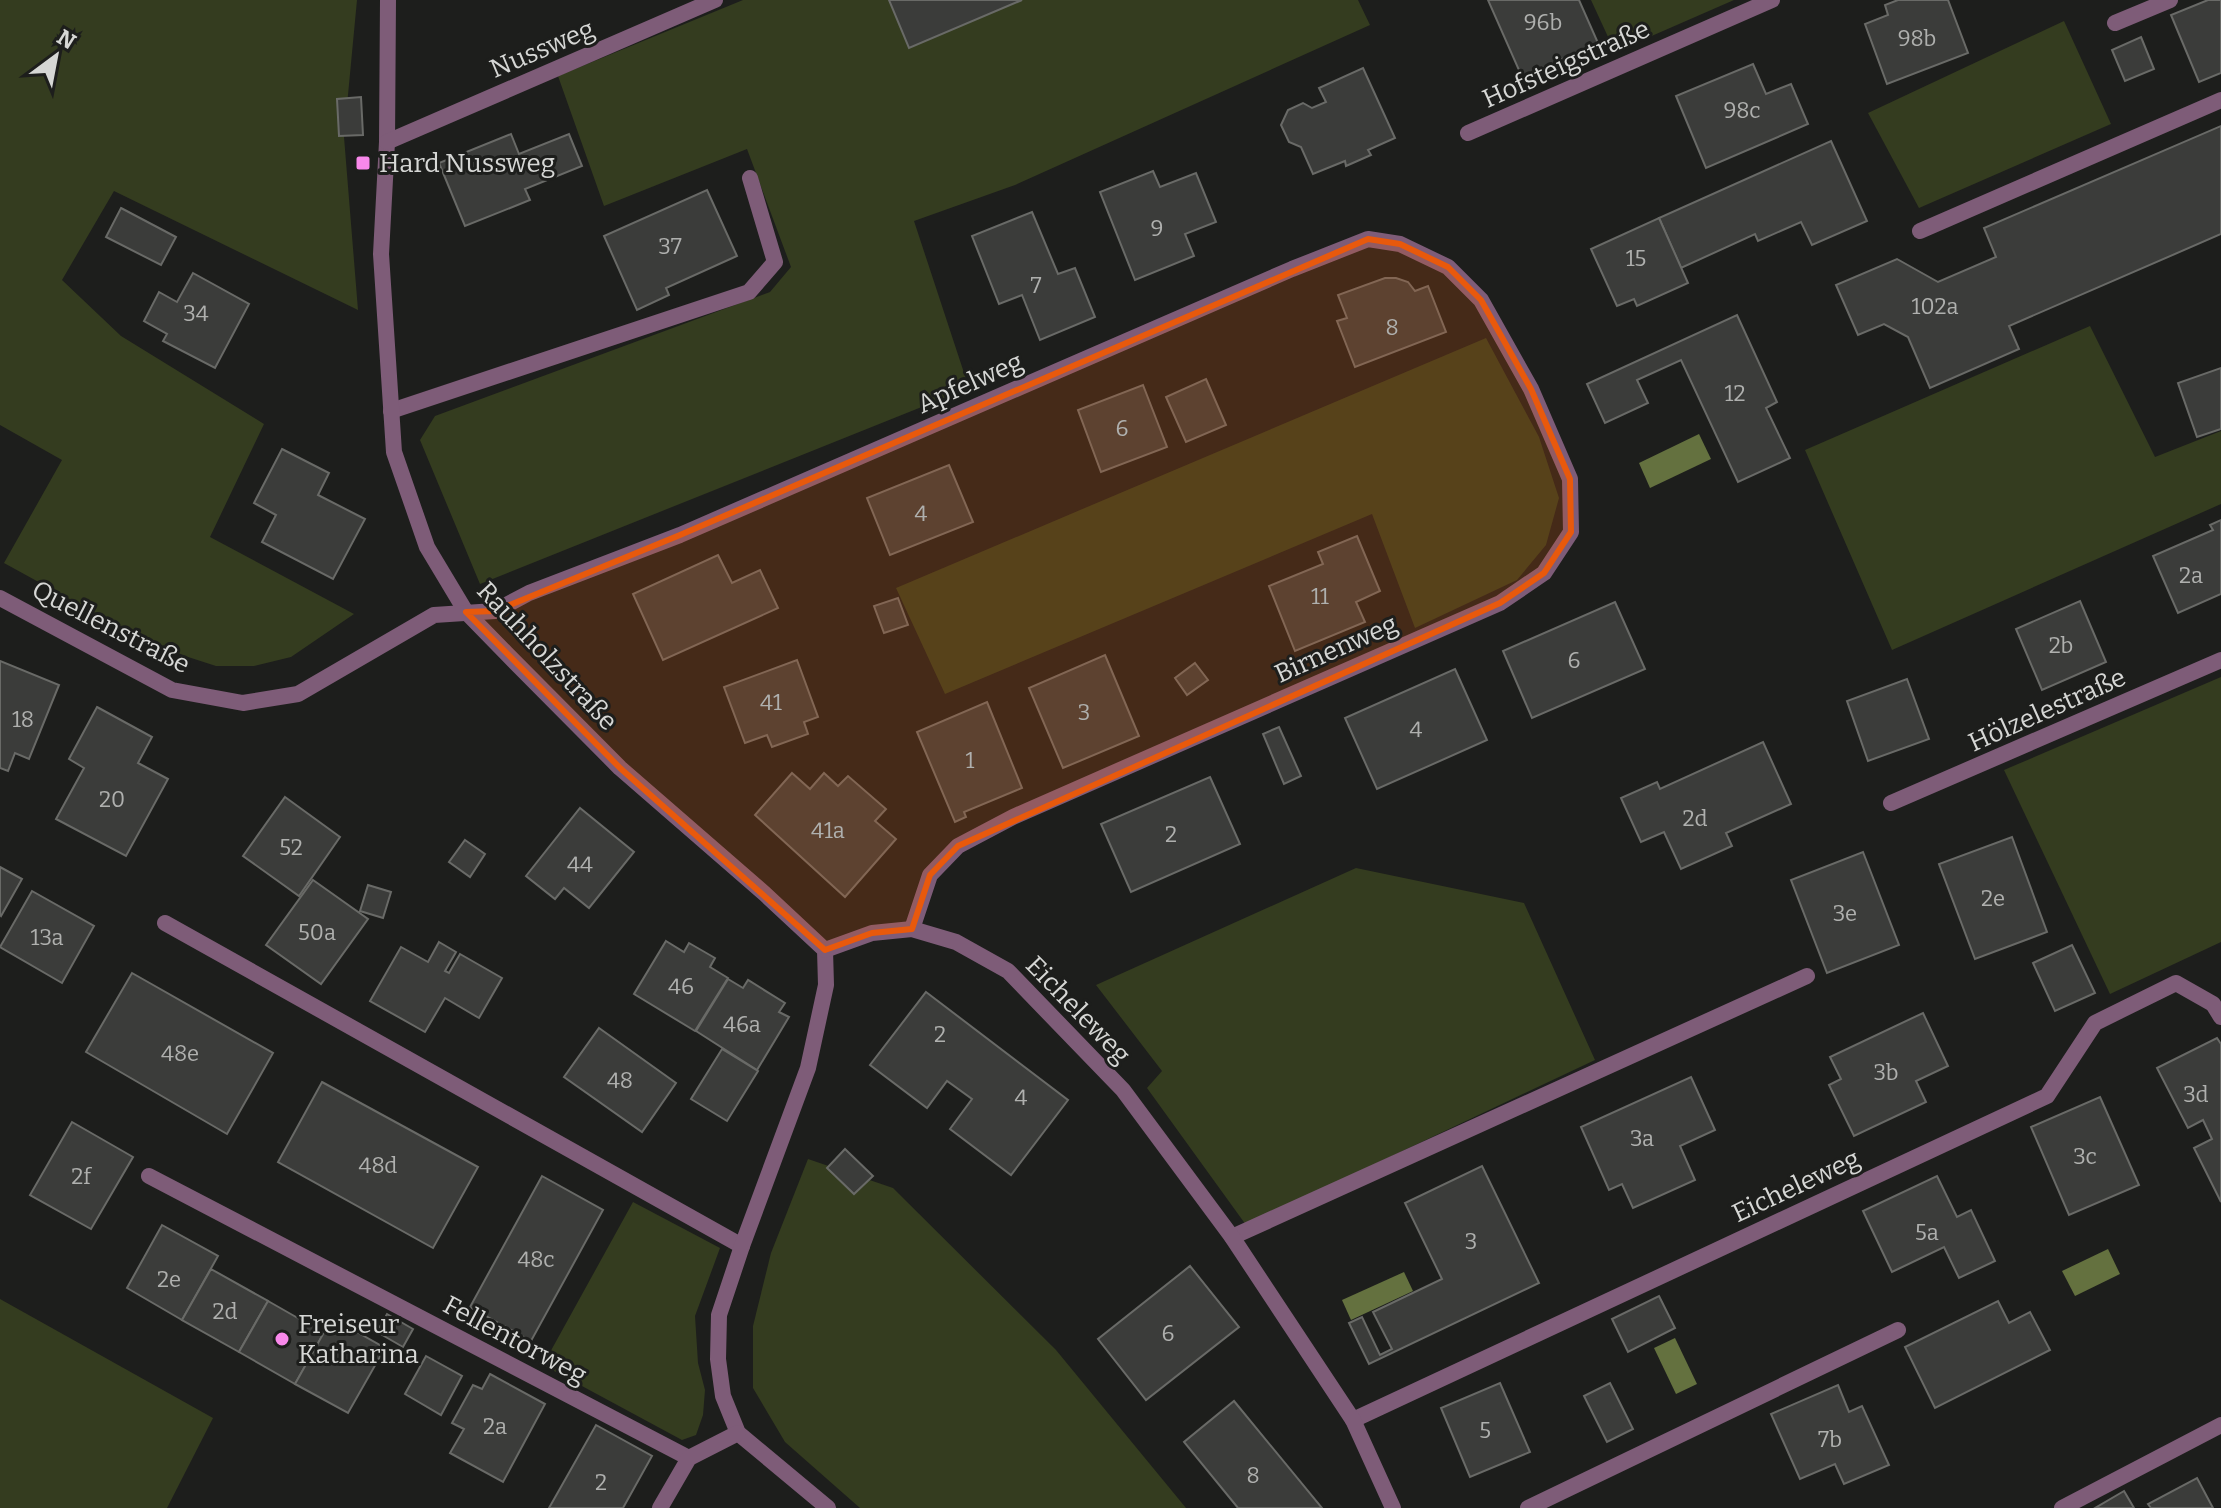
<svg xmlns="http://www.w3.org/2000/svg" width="2221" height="1508" font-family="Bitter,serif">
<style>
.green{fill:#343c1f}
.water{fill:#64713f}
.building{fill:#3b3c3a;stroke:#696a67;stroke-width:2}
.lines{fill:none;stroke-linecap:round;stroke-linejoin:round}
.service{stroke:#7e5c78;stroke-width:16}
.minor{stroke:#7e5c78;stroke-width:16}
.marked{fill:#e8590c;fill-opacity:0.2;stroke:#e8590c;stroke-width:6;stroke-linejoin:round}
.poi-dot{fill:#f888ea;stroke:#1d1e1c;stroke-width:3}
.labels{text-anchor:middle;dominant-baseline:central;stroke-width:6;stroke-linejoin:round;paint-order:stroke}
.number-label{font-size:22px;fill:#afb0ae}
.street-label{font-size:26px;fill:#d6d7d5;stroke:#1d1e1c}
.poi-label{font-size:26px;fill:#d6d7d5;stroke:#1d1e1c;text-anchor:start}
</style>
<rect width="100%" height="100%" fill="#1d1e1c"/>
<g class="green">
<path d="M0,0H357L344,137L358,310L114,191L62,280L121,336L264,424L210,537L354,614L291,657L254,666H216L185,656L117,625L4,563L62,460L0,425Z"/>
<path d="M743,0H1358L1370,25L1015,185L914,221L969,388L480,584L420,440L435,416L770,292L791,267L747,149L604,206L558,76Z"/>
<path d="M1591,0H1734L1615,52Z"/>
<path d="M2064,21L2111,124L1919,208L1868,113Z"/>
<path d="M2090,326L2155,457L2221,431V504L1892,650L1805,450Z"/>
<path d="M1486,338L1539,437L1559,498L1546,545L1517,580L1415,628L1372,514L945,694L896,588Z"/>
<path d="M2221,677V942L2110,994L2004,770Z"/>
<path d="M1356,868L1524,903L1595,1060L1246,1225L1147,1088L1162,1071L1096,985Z"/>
<path d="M808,1159L893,1188L1056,1350L1186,1508H860L785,1442L753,1388V1326L771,1253Z"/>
<path d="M633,1202L720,1248L695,1316L698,1363L705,1390L703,1415L696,1435L682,1440L543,1365Z"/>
<path d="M0,1299L213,1418L167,1508H0Z"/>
</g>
<g class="water">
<path d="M1699,434L1711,459L1650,488L1639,463Z"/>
<path d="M2108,1249L2120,1274L2075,1296L2062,1271Z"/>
<path d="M1404,1272L1413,1291L1351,1320L1342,1300Z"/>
<path d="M1675,1338L1697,1384L1676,1394L1654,1348Z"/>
</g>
<g class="building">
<path d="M889,0H1022L909,48Z"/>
<path d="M1488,0H1579L1598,43L1522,77Z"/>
<path d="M1898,0H1948L1968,53L1887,84L1865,24L1888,15L1885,5Z"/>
<path d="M2208,0H2221V73L2199,82L2171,15Z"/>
<path d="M2141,37L2154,69L2125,81L2112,50Z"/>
<path d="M1753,64L1766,94L1791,84L1808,124L1706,168L1676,96Z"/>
<path d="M1363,68L1395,138L1368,150L1371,155L1346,166L1345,161L1313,174L1301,147L1289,142L1281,125L1288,110L1303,103L1312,108L1326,102L1319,88Z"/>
<path d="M361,97L363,135L339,136L337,99Z"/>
<path d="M2221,126V234L2009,326L2019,349L1930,388L1908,337L1884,324L1858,335L1836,285L1897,259L1938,282L1996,257L1984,228Z"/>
<path d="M511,134L519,154L569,134L582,166L525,189L530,200L465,226L439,163Z"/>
<path d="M1831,141L1867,221L1812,245L1801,222L1758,241L1755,234L1681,268L1659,218Z"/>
<path d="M1153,171L1160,187L1196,173L1216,222L1185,234L1194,256L1135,280L1100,192Z"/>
<path d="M707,190L737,256L666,288L669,295L637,310L604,236Z"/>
<path d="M121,208L176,237L161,265L106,237Z"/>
<path d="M1032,212L1058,274L1075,268L1095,317L1040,340L1022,295L999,304L972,236Z"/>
<path d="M1659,218L1688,283L1637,306L1634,299L1617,306L1591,249Z"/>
<path d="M193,273L249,304L215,368L163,341L167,334L144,321L159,292L177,302Z"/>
<path d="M1385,278H1396L1408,282L1415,291L1428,286L1446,332L1355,367L1337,321L1347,318L1338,295Z"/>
<path d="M1737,315L1777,402L1766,408L1790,458L1738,482L1681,360L1637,380L1648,403L1605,423L1587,384Z"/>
<path d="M2221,368V429L2197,437L2178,383Z"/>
<path d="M1206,379L1226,425L1186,442L1166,397Z"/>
<path d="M1143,385L1167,447L1101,472L1078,410Z"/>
<path d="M282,449L329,473L318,495L365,519L333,579L262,542L276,515L254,503Z"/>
<path d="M949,465L973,522L890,555L867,498Z"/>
<path d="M2221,520V594L2178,613L2153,556L2213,530L2210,525Z"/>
<path d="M1357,536L1380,591L1356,602L1365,622L1295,651L1269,586L1323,564L1318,552Z"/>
<path d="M718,555L732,583L760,570L778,608L663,660L633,594Z"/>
<path d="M898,598L908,625L884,633L874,606Z"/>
<path d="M2080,601L2106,662L2042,690L2016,629Z"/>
<path d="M1615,602L1645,669L1532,718L1503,651Z"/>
<path d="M1105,655L1139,736L1063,768L1029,688Z"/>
<path d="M797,660L818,717L804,722L808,734L772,747L767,735L745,743L724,687Z"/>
<path d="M0,661L59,685L29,759L15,753L8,771L0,768Z"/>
<path d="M1195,663L1208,680L1187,695L1175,678Z"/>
<path d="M1455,669L1487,740L1377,789L1345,718Z"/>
<path d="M1907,679L1929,739L1868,761L1847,701Z"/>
<path d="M987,702L1022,788L964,812L966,817L955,822L917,732Z"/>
<path d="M97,707L152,737L138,763L168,779L126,856L56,819L84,768L69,759Z"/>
<path d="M1279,727L1301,776L1284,784L1263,734Z"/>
<path d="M1763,742L1791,804L1726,833L1732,846L1681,869L1664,832L1641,842L1621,798L1657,782L1660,789Z"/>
<path d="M792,773L810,789L824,773L838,786L848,776L886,809L875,821L896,839L845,897L755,815Z"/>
<path d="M1210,777L1240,844L1131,892L1101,824Z"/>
<path d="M285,797L340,837L299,896L243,856Z"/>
<path d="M580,808L634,852L589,908L564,888L555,899L526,876Z"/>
<path d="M2012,837L2047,932L1975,959L1939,864Z"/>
<path d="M465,840L485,854L470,877L449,862Z"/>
<path d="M1863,852L1899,945L1827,973L1791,880Z"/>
<path d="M0,867L22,879L1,916L0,915Z"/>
<path d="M313,880L368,919L321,984L266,945Z"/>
<path d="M368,885L391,892L383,918L360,911Z"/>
<path d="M32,891L94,926L62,983L0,947Z"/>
<path d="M666,941L684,952L689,943L715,958L710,967L728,978L695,1031L634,994Z"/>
<path d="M439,942L456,952L445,971L449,973L460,954L502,978L479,1018L445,998L425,1032L370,1001L401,947L428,962Z"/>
<path d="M2072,945L2095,993L2055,1011L2033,963Z"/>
<path d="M132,973L273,1053L227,1134L86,1052Z"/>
<path d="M728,979L743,988L748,980L785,1003L779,1012L789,1017L757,1070L696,1031Z"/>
<path d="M926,992L1068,1100L1011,1175L950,1129L972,1099L947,1081L927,1108L870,1065Z"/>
<path d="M1923,1013L1948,1066L1916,1081L1926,1102L1854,1136L1829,1085L1841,1079L1830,1057Z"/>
<path d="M599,1028L676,1083L642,1132L564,1077Z"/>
<path d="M2217,1038L2221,1044V1202L2194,1148L2212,1139L2203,1120L2188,1128L2157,1068Z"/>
<path d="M722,1049L758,1071L727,1121L691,1099Z"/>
<path d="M1691,1077L1715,1130L1680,1146L1695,1180L1633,1208L1622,1184L1609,1190L1581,1127Z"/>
<path d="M322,1082L478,1167L433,1248L278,1162Z"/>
<path d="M2100,1097L2139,1185L2069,1215L2031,1127Z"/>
<path d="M72,1122L133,1157L91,1229L30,1195Z"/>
<path d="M845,1149L873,1176L854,1194L827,1168Z"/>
<path d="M1482,1166L1539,1283L1369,1364L1349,1323L1362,1317L1380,1355L1392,1349L1373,1312L1442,1279L1405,1203Z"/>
<path d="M542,1176L603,1210L531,1341L470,1307Z"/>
<path d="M1937,1176L1957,1217L1971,1210L1995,1261L1959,1278L1944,1247L1892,1272L1863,1211Z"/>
<path d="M162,1225L218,1256L182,1320L127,1288Z"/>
<path d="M1190,1266L1239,1327L1146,1400L1098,1339Z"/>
<path d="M211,1269L268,1301L239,1352L182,1320Z"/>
<path d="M1659,1296L1675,1328L1628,1352L1612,1319Z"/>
<path d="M268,1301L324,1333L295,1384L239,1352Z"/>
<path d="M1998,1301L2009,1323L2030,1312L2050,1350L1935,1408L1905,1347Z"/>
<path d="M387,1314L413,1329L403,1347L377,1332Z"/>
<path d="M332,1318L385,1348L348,1413L295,1384Z"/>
<path d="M426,1356L462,1376L441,1415L405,1394Z"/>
<path d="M490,1374L545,1404L503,1482L450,1453L464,1429L452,1423L473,1385L482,1389Z"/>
<path d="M1500,1383L1530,1452L1470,1477L1441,1408Z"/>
<path d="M1610,1383L1633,1429L1607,1442L1584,1396Z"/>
<path d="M1838,1385L1849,1412L1862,1406L1889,1465L1844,1484L1835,1464L1800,1479L1771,1414Z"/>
<path d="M1234,1401L1322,1508H1238L1184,1442Z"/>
<path d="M596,1425L652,1456L623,1508H549Z"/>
<path d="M2197,1478L2213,1508H2151L2148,1504Z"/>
<path d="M2124,1491L2134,1508H2095Z"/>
</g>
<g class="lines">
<g class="service">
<path d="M2115,23L2170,0"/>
<path d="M1920,231L2221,100"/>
<path d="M391,411L749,292L775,262L750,178"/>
<path d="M1891,803L2221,660"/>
<path d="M165,923L742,1246"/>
<path d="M1232,1237L1807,976"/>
<path d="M1353,1420L2047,1096L2095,1023L2176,983L2213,1004L2221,1017"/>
<path d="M1528,1508L1898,1330"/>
</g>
<g class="minor">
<path d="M388,0L387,142L381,254L394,452L427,547L466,612L506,653L620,768L765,894L825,950L826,985L808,1068L742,1246L719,1315L718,1359L723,1396L738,1433L828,1508"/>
<path d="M1468,133L1772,0"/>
<path d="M387,142L715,0"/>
<path d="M0,598L172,690L243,703L298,694L434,615L495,611L529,593L680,535L1292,269L1368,239L1400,244L1448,267L1481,300L1531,389L1570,479L1571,532L1544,573L1500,603L1013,817L958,846L930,875L912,929"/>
<path d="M825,950L872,933L912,929L956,942L1008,971L1123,1090L1232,1237L1353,1420L1393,1508"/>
<path d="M149,1176L689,1458"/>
<path d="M660,1508L689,1458L738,1433"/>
<path d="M2062,1508L2221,1425"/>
</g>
</g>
<path class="marked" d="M1368,239L1400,244L1448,267L1481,300L1531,389L1570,479L1571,532L1544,573L1500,603L958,846L930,875L912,929L872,933L825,950L620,768L466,612L495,611L680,535Z"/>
<g class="poi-dot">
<rect x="355" y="155" width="16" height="16" rx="4"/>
<circle cx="282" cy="1339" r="8"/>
</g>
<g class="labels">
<g class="number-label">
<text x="1543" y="22">96b</text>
<text x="1917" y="38">98b</text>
<text x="1742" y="110">98c</text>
<text x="1157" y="228">9</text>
<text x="670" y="246">37</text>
<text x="1636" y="258">15</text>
<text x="1036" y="285">7</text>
<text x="1935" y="306">102a</text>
<text x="196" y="313">34</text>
<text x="1392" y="327">8</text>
<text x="1735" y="393">12</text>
<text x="1122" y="428">6</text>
<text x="921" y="513">4</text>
<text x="2191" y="575">2a</text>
<text x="1320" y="596">11</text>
<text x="2061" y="645">2b</text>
<text x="1574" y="660">6</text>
<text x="771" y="702">41</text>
<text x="1084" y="712">3</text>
<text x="23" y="719">18</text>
<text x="1416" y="729">4</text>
<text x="970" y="760">1</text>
<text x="112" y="799">20</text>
<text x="1695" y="818">2d</text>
<text x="828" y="830">41a</text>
<text x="1171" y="834">2</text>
<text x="291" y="847">52</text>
<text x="580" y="864">44</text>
<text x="1993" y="898">2e</text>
<text x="1845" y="913">3e</text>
<text x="317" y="932">50a</text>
<text x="47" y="937">13a</text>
<text x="681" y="986">46</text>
<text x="742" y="1024">46a</text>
<text x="940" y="1034">2</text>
<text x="180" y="1053">48e</text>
<text x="1886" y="1072">3b</text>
<text x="620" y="1080">48</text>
<text x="2196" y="1094">3d</text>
<text x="1021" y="1097">4</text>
<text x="1642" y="1138">3a</text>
<text x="2085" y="1156">3c</text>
<text x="378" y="1165">48d</text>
<text x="81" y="1176">2f</text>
<text x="1927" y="1232">5a</text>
<text x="1471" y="1241">3</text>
<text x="536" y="1259">48c</text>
<text x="169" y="1279">2e</text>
<text x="225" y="1311">2d</text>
<text x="1168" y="1333">6</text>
<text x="495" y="1426">2a</text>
<text x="1485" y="1430">5</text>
<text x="1830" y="1439">7b</text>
<text x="1253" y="1475">8</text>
<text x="601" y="1482">2</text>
</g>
<g class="street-label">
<text transform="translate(542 49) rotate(-23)">Nussweg</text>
<text transform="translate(1566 64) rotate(-24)">Hofsteigstraße</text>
<text transform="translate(970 383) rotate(-24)">Apfelweg</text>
<text transform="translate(111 627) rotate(27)">Quellenstraße</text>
<text transform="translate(1336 649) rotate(-24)">Birnenweg</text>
<text transform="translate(547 656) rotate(47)">Rauhholzstraße</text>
<text transform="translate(2047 710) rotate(-24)">Hölzelestraße</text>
<text transform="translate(1078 1010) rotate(46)">Eicheleweg</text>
<text transform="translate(1796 1186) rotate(-25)">Eicheleweg</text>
<text transform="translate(515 1340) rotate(28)">Fellentorweg</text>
</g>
<g class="poi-label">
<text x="379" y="163">Hard Nussweg</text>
<text x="298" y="1324">Freiseur<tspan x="298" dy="30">Katharina</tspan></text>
</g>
</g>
<g transform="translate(56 56) rotate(32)" stroke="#1d1e1c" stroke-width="6" paint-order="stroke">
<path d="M0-6L14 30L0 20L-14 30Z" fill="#d6d7d5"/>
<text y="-12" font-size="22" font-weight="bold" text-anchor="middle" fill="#d6d7d5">N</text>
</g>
</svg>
